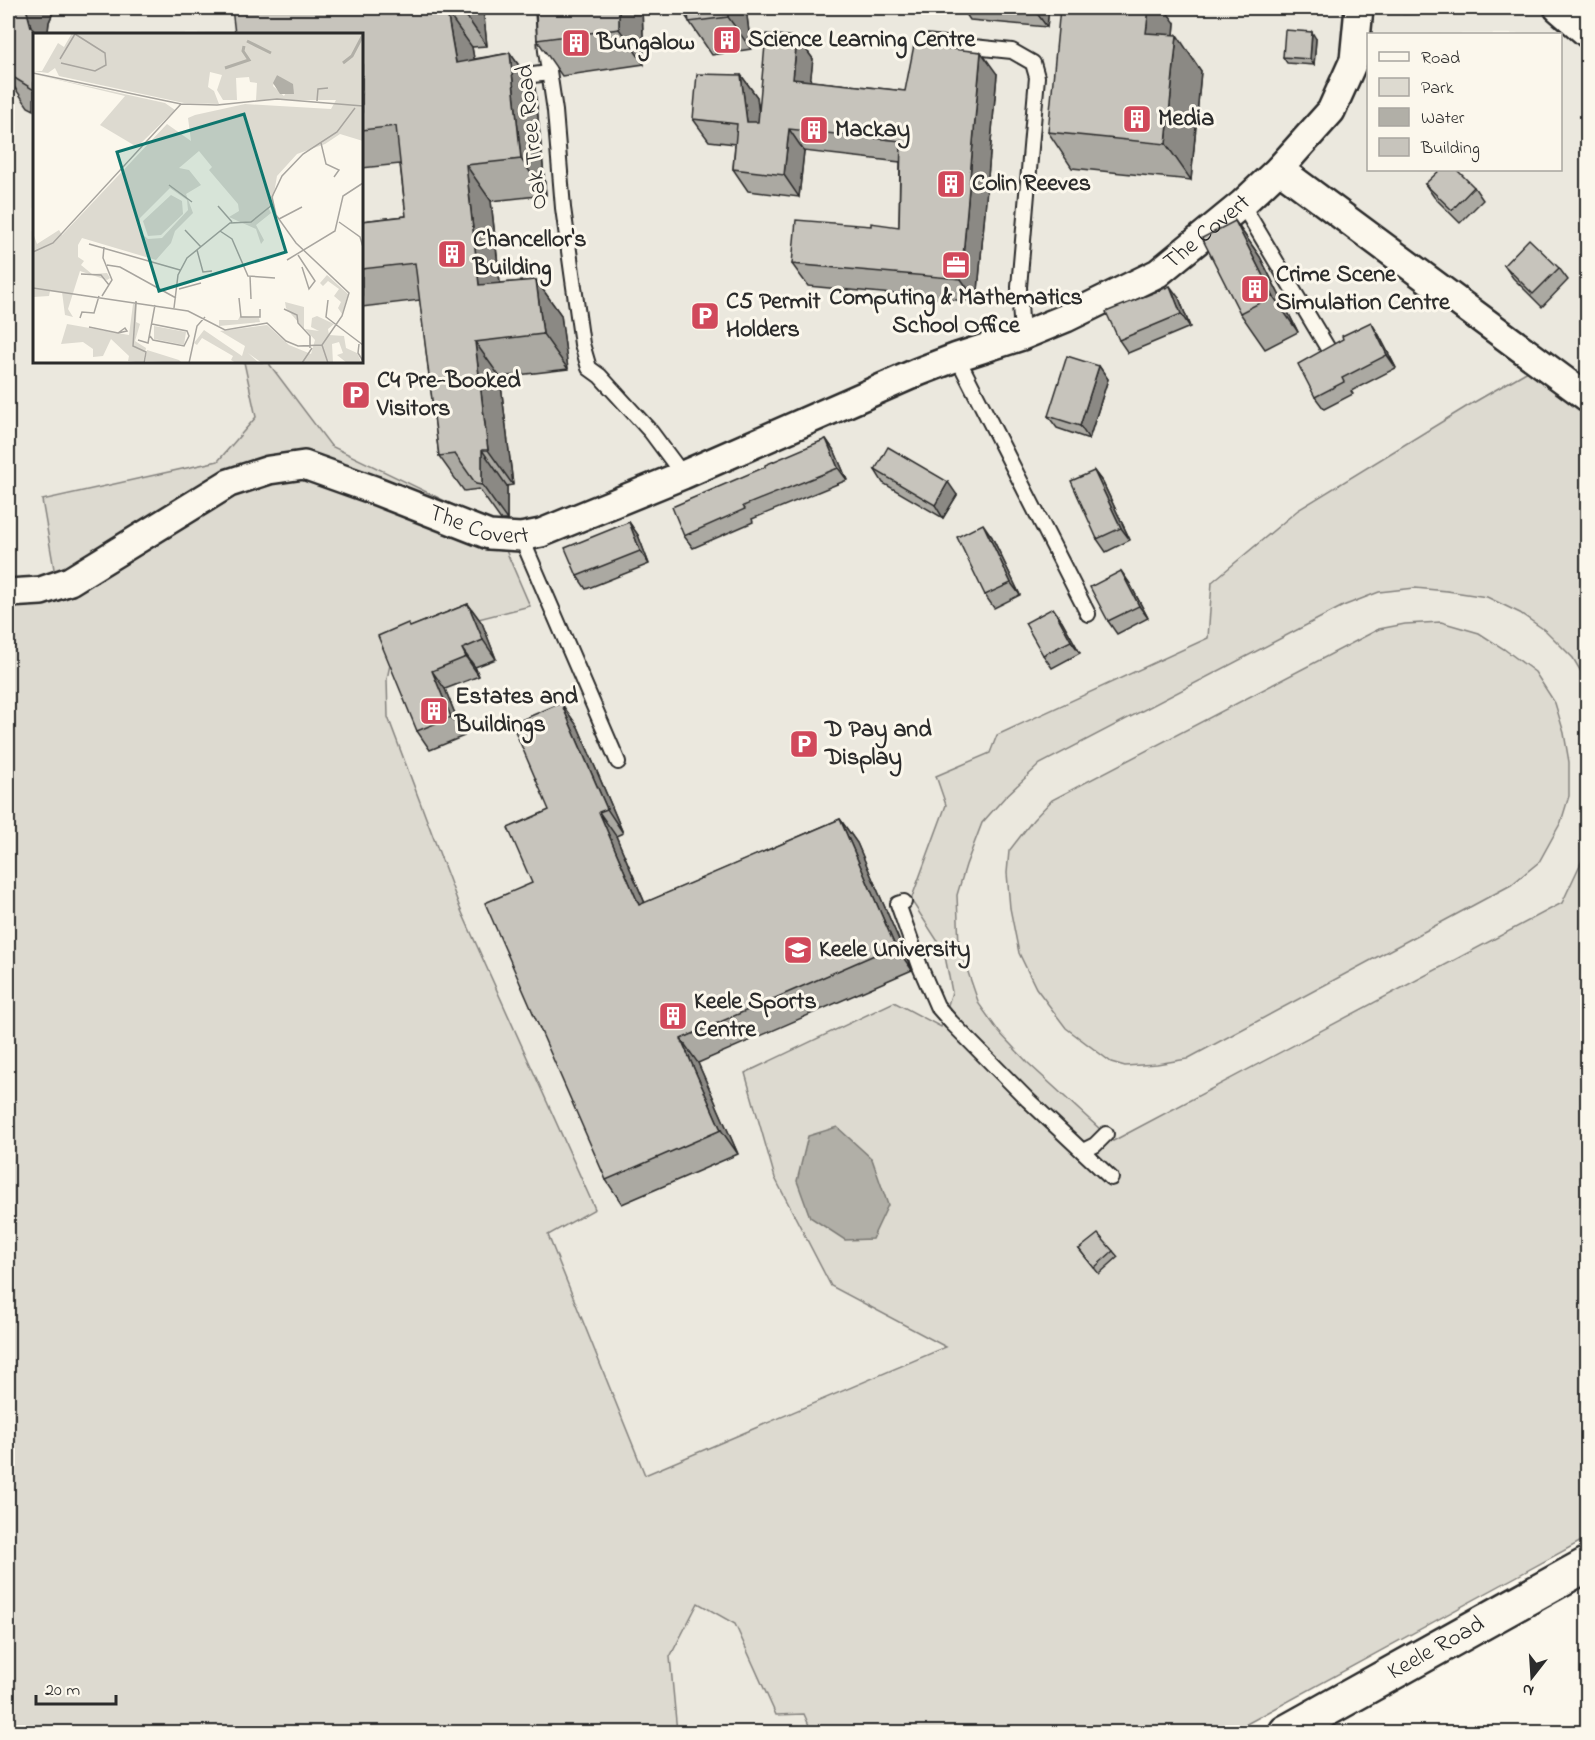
<svg xmlns="http://www.w3.org/2000/svg" width="1595" height="1740" font-family="'Indie Flower',sans-serif">
<style>
.built{fill:#ebe8de;fill-rule:evenodd}
.green{fill:#dddad0;stroke:#84827e;stroke-width:1.5}
.water{fill:#b1afa7;stroke:#7b7a75;stroke-width:1.5}
.lines{fill:none;stroke-linecap:round;stroke-linejoin:round}
.service-casing{stroke:#2b2b2b;stroke-width:18}
.minor-casing{stroke:#2b2b2b;stroke-width:32}
.tertiary-casing{stroke:#2b2b2b;stroke-width:38}
.service{stroke:#fbf7ec;stroke-width:14}
.minor{stroke:#fbf7ec;stroke-width:27}
.tertiary{stroke:#fbf7ec;stroke-width:33}
.wall{fill:#aba9a2;stroke:#2b2b2b;stroke-width:1.5}
.shaded-wall{fill:#8b8984;stroke:#2b2b2b;stroke-width:1.5}
.building{fill:#c7c4bc;stroke:#2b2b2b;stroke-width:1.5}
.labels{text-anchor:middle;dominant-baseline:central;stroke-width:6;stroke-linejoin:round;paint-order:stroke}
.poi-label{font-size:24px;font-weight:bold;fill:#2b2b2b;stroke:#fbf7ec;text-anchor:start}
.street-label{font-size:24px;fill:#2b2b2b;stroke:#fbf7ec}
.inset-river{fill:none;stroke:#b1afa7;stroke-width:3}
.inset-road{fill:none;stroke:#a8a59f;stroke-width:1.5}
.view{fill:#0f766e;fill-opacity:0.15;stroke:#0f766e;stroke-width:3}
.inset-edge{fill:none;stroke:#2b2b2b;stroke-width:3}
</style>
<rect width="100%" height="100%" fill="#fbf7ec"/>
<filter id="ink" filterUnits="userSpaceOnUse"><feTurbulence type="fractalNoise" baseFrequency=".0167" numOctaves="2"/><feDisplacementMap in="SourceGraphic" scale="12" xChannelSelector="R" yChannelSelector="G"/><feConvolveMatrix kernelMatrix="1 2 1 2 8 2 1 2 1" color-interpolation-filters="sRGB"/></filter>
<g filter="url(#ink)">
<path class="built" d="M8,8H1587V1538L1232,1732H8ZM34,34H362V362H34ZM1368,34H1560V170H1368Z"/>
<g class="green">
<path d="M244,362H270V365L331,446L495,525L530,606L395,640L387,679L388,717L460,908L595,1209L548,1235L645,1475L946,1347L831,1286L775,1178L745,1073L894,1002L941,1027L952,992L944,951L911,900L946,805L936,776L990,753L997,735L1208,638L1212,582L1298,510L1466,407L1528,371L1587,413V682L1573,658L1546,631L1520,613L1487,597L1447,591L1415,588L1379,592L1343,606L1040,764L1005,797L982,823L966,865L957,895L959,946L979,1004L999,1032L1028,1063L1113,1141L1562,903L1587,850V1538L1232,1732H812L804,1714L776,1715L735,1624L698,1603L670,1657L677,1732H8V593L57,586L42,500L218,461L256,417Z"/>
<path d="M1441,622L1479,633L1504,649L1535,672L1555,703L1564,733L1569,762V796L1561,822L1539,862L1511,885L1187,1059L1157,1064L1125,1066L1111,1062L1066,1028L1036,988L1019,953L1010,908L1007,873L1009,851L1033,820L1052,800L1379,629L1405,624Z"/>
</g>
<path class="water" d="M837,1127L872,1159L888,1205L872,1239L845,1240L810,1217L797,1181L808,1136Z"/>
<g class="lines">
<g class="service-casing">
<g id="service">
<path d="M543,8L546,51L555,111L563,208L582,344L589,368L600,376L651,432L683,475"/>
<path d="M925,42L1012,51L1033,63L1037,77L1019,287L1022,336"/>
<path d="M509,78L549,73"/>
<path d="M1242,204L1327,347"/>
<path d="M957,357L1088,614"/>
<path d="M521,537L618,762"/>
<path d="M904,902L898,904L921,969L937,1006L951,1022L1028,1100L1111,1178"/>
<path d="M1083,1151L1095,1145L1106,1134"/>
</g>
</g>
<g class="minor-casing">
<g id="minor">
<path d="M1558,8L1588,34"/>
<path d="M1279,169L1588,398"/>
<path id="s1" d="M8,593L41,591L70,581L229,483L269,470L304,465L374,490L489,535L521,537L541,533L683,475L918,372L957,357L1022,336L1066,318L1158,273L1242,204L1279,169L1331,111L1354,60L1359,8"/>
</g>
</g>
<g class="tertiary-casing">
<g id="tertiary">
<path id="s2" d="M1286,1732L1588,1564"/>
</g>
</g>
<use href="#service" class="service"/>
<use href="#minor" class="minor"/>
<use href="#tertiary" class="tertiary"/>
</g>
<g class="wall">
<path d="M8,8H55L49,22L48,31L49,34H34V110L28,107L8,78Z"/>
<path d="M232,8H483L487,46L472,47L474,59L510,53L535,88L546,195L491,201L500,283L536,280L561,315L568,369L500,377L513,485L507,486V520H501L479,489L464,491L439,456L420,300L362,307V221L406,216L400,164L362,168V34Z"/>
<path d="M536,8H642L644,64L562,76L537,40Z"/>
<path d="M680,8H746L751,49L712,55Z"/>
<path d="M962,8H1049L1047,27L970,20Z"/>
<path d="M1399,8H1437L1438,12L1403,14Z"/>
<path d="M1175,23L1174,35L1201,71L1191,180L1072,168L1048,132Z"/>
<path d="M797,37L813,59L810,81L905,91L997,74L977,302L808,286L792,264L871,226L899,227L900,162L804,151L799,197L748,191L733,169L735,144L709,141L693,119L741,75L757,97L759,112Z"/>
<path d="M1316,39L1314,65L1287,63L1283,57Z"/>
<path d="M1425,184L1474,187L1483,200L1460,223L1434,197Z"/>
<path d="M1235,221L1260,257L1298,332L1265,349L1240,313Z"/>
<path d="M1504,265L1559,268L1568,280L1542,307L1513,278Z"/>
<path d="M1179,298L1190,327L1128,353L1119,340Z"/>
<path d="M1379,335L1396,368L1351,391L1353,394L1324,409L1315,397Z"/>
<path d="M1099,366L1108,379L1089,439L1057,428L1048,416Z"/>
<path d="M826,439L835,452L847,480L752,519L753,522L693,548L684,536L765,467Z"/>
<path d="M875,470L957,495L943,518L883,483Z"/>
<path d="M1094,471L1103,483L1130,540L1106,552L1097,539Z"/>
<path d="M629,522L638,535L649,564L586,589L577,576Z"/>
<path d="M992,537L1020,595L994,608L985,595Z"/>
<path d="M1121,571L1130,584L1148,618L1117,634L1108,621Z"/>
<path d="M468,604L482,623L496,659L475,667L479,676L445,689L464,736L430,750L417,731L411,627Z"/>
<path d="M1062,621L1080,653L1052,668L1043,655Z"/>
<path d="M561,703L578,727L623,833L616,836L645,903L840,819L857,843L912,970L698,1063L738,1154L622,1204L606,1180L532,883L549,810Z"/>
<path d="M1079,1249L1113,1251L1118,1257L1099,1274Z"/>
</g>
<g class="shaded-wall">
<path d="M26,8H55L49,22L48,31L49,34H36L31,27Z"/>
<path d="M462,8H483L487,46L462,10Z"/>
<path d="M619,8H642L644,64L619,29Z"/>
<path d="M727,8H746L751,49L728,17Z"/>
<path d="M1033,8H1049L1047,27Z"/>
<path d="M1149,8H1164L1175,23L1171,68L1146,33Z"/>
<path d="M447,12L472,47L481,98L456,63Z"/>
<path d="M1312,32L1316,39L1314,65L1310,59Z"/>
<path d="M1177,35L1201,71L1191,180L1166,144Z"/>
<path d="M797,37L813,59L808,101L793,79Z"/>
<path d="M981,52L997,74L977,302L961,279Z"/>
<path d="M510,53L535,88L546,195L521,159Z"/>
<path d="M741,75L757,97L762,144L747,122Z"/>
<path d="M789,129L804,151L799,197L784,175Z"/>
<path d="M466,165L491,201L504,321L479,285Z"/>
<path d="M1235,221L1260,257L1298,332L1273,296Z"/>
<path d="M536,280L561,315L568,369L543,334Z"/>
<path d="M1170,286L1179,298L1190,327L1181,314Z"/>
<path d="M1371,322L1379,335L1396,368L1387,355Z"/>
<path d="M475,342L500,377L513,485L488,450Z"/>
<path d="M1099,366L1108,379L1089,439L1080,426Z"/>
<path d="M826,439L835,452L847,480L838,468Z"/>
<path d="M482,450L507,486V520L482,485Z"/>
<path d="M1094,471L1103,483L1130,540L1121,528Z"/>
<path d="M948,482L957,495L943,518L935,505Z"/>
<path d="M629,522L638,535L649,564L640,551Z"/>
<path d="M983,524L992,537L1020,595L1011,583Z"/>
<path d="M1121,571L1130,584L1148,618L1139,606Z"/>
<path d="M468,604L482,623L496,659L483,640Z"/>
<path d="M1053,608L1062,621L1080,653L1071,641Z"/>
<path d="M462,649L475,667L479,676L466,657Z"/>
<path d="M432,671L445,689L464,736L451,717Z"/>
<path d="M561,703L578,727L623,833L607,809Z"/>
<path d="M599,812L616,836L656,929L639,905Z"/>
<path d="M840,819L857,843L912,970L895,946Z"/>
<path d="M681,1039L698,1063L738,1154L721,1130Z"/>
</g>
<g class="building">
<path d="M8,8H26L31,27L36,34H34V90L8,74Z"/>
<path d="M232,8H462V10L447,12L456,63L510,53L521,159L466,165L479,285L536,280L543,334L475,342L488,450H482V485L476,484L455,454L439,456L415,263L362,269V221L406,216L396,126L362,130V34H235Z"/>
<path d="M536,8H619V29L537,40Z"/>
<path d="M687,8H727L728,17L689,22Z"/>
<path d="M1060,8H1149L1146,33L1177,35L1166,144L1048,132Z"/>
<path d="M1285,30L1312,32L1310,59L1283,57Z"/>
<path d="M766,34L797,37L793,79L905,91L914,45L981,52L961,279L792,264L796,220L871,226V223L899,227L901,141L789,129L784,175L733,169L737,124L693,119L697,74L741,75L747,122H758Z"/>
<path d="M1440,170H1457L1474,187L1452,210L1425,184Z"/>
<path d="M1235,221L1273,296L1240,313L1202,238Z"/>
<path d="M1529,239L1559,268L1533,294L1504,265Z"/>
<path d="M1170,286L1181,314L1119,340L1106,312Z"/>
<path d="M1371,322L1387,355L1342,378L1344,382L1315,397L1298,364L1343,339L1342,336Z"/>
<path d="M1067,356L1099,366L1080,426L1048,416Z"/>
<path d="M826,439L838,468L743,506L745,509L684,536L672,507L765,467V465Z"/>
<path d="M888,447L948,482L935,505L875,470Z"/>
<path d="M1094,471L1121,528L1097,539L1071,481Z"/>
<path d="M629,522L640,551L577,576L565,548Z"/>
<path d="M983,524L1011,583L985,595L957,537Z"/>
<path d="M1121,571L1139,606L1108,621L1090,587Z"/>
<path d="M468,604L483,640L462,649L466,657L432,671L451,717L417,731L378,636L408,623L410,627Z"/>
<path d="M1053,608L1071,641L1043,655L1025,623Z"/>
<path d="M561,703L607,809L599,812L639,905L840,819L895,946L681,1039L721,1130L606,1180L485,903L532,883L508,828L549,810L512,724Z"/>
<path d="M1098,1234L1113,1251L1094,1268L1079,1249Z"/>
</g>
</g>
<defs>
<g id="building-square" transform="scale(1.5)"><rect x="-9" y="-9" width="18" height="18" rx="4" fill="#d1495b" stroke="#fbf7ec"/><path d="M-4-6H4V6H1V3H-1V6H-4ZM-2.5-4.3h1.7v1.8h-1.7ZM.8-4.3h1.7v1.8H.8ZM-2.5-1h1.7V.8h-1.7ZM.8-1h1.7V.8H.8Z" fill="#fff"/></g>
<g id="office-square" transform="scale(1.5)"><rect x="-9" y="-9" width="18" height="18" rx="4" fill="#d1495b" stroke="#fbf7ec"/><path d="M-6-3h4V-5.5h4V-3h4V5H-6ZM-1-4.5V-3h2v-1.5ZM-6 0V1H6V0Z" fill="#fff"/></g>
<g id="parking-square" transform="scale(1.5)"><rect x="-9" y="-9" width="18" height="18" rx="4" fill="#d1495b" stroke="#fbf7ec"/><path d="M-3.5-5.5H1a3.5 3.5 0 0 1 0 7H-1V5.5H-3.5ZM-1-3.4V-.6H.8a1.4 1.4 0 0 0 0-2.8Z" fill="#fff"/></g>
<g id="university-square" transform="scale(1.5)"><rect x="-9" y="-9" width="18" height="18" rx="4" fill="#d1495b" stroke="#fbf7ec"/><path d="M0-5L7-2L0 1L-7-2ZM-4 1L0 2.5L4 1V4Q0 6-4 4Z" fill="#fff"/></g>
</defs>
<g fill-rule="evenodd">
<use href="#building-square" x="727" y="40"/>
<use href="#building-square" x="576" y="43"/>
<use href="#building-square" x="1137" y="119"/>
<use href="#building-square" x="814" y="130"/>
<use href="#building-square" x="951" y="184"/>
<use href="#building-square" x="452" y="254"/>
<use href="#office-square" x="956" y="265"/>
<use href="#building-square" x="1255" y="289"/>
<use href="#parking-square" x="705" y="316"/>
<use href="#parking-square" x="356" y="395"/>
<use href="#building-square" x="434" y="711"/>
<use href="#parking-square" x="804" y="744"/>
<use href="#university-square" x="798" y="950"/>
<use href="#building-square" x="673" y="1016"/>
</g>
<g class="labels">
<g class="poi-label">
<text x="748" y="40">Science Learning Centre</text>
<text x="597" y="43">Bungalow</text>
<text x="1158" y="119">Media</text>
<text x="835" y="130">Mackay</text>
<text x="972" y="184">Colin Reeves</text>
<text x="473" y="240">Chancellor's<tspan x="473" dy="28">Building</tspan></text>
<text x="1276" y="275">Crime Scene<tspan x="1276" dy="28">Simulation Centre</tspan></text>
<text x="956" y="298" text-anchor="middle">Computing &amp; Mathematics<tspan x="956" dy="28">School Office</tspan></text>
<text x="726" y="302">C5 Permit<tspan x="726" dy="28">Holders</tspan></text>
<text x="377" y="381">C4 Pre-Booked<tspan x="377" dy="28">Visitors</tspan></text>
<text x="455" y="697">Estates and<tspan x="455" dy="28">Buildings</tspan></text>
<text x="825" y="730">D Pay and<tspan x="825" dy="28">Display</tspan></text>
<text x="819" y="950">Keele University</text>
<text x="694" y="1002">Keele Sports<tspan x="694" dy="28">Centre</tspan></text>
</g>
<g class="street-label">
<text transform="translate(533 137) rotate(-96)">Oak Tree Road</text>
<text stroke="none"><textPath href="#s1" startOffset="1312">The Covert</textPath></text>
<text stroke="none"><textPath href="#s1" startOffset="514">The Covert</textPath></text>
<text stroke="none"><textPath href="#s2" startOffset="172">Keele Road</textPath></text>
</g>
</g>
<g transform="translate(33 33)">
<rect width="330" height="330" fill="#fbf7ec"/>
<path d="M39,0H330V108L307,101L292,111L264,121L244,143L239,172L235,174L238,180L223,192L231,207L228,211L223,196L196,184L206,178L205,171L176,137L179,134L166,118L146,135L156,137L168,152L153,161L160,180L142,198L138,210L123,227L49,205L45,212V224L51,228L48,232L59,241L74,240L77,245L74,247L47,238L35,276L40,284L32,282L29,259L17,258L16,263L0,264V200L4,211L26,197L29,202L134,91L158,108L155,85L162,82L212,71L298,76L303,67H223L224,50L217,49L216,44L203,45L204,67H190L184,57L189,42L177,39L175,54L181,58L186,71L151,70L26,43L22,35L15,40L0,38H9L25,10L31,14ZM244,42L258,51L251,63L240,53ZM137,155L154,167L155,177L129,205L115,206L107,199V185ZM0,41L132,70L142,77L104,114L67,92L92,63ZM138,162L149,168L150,181L128,202L115,203L110,188ZM294,242L315,261L309,281L305,275L308,269L301,263L306,256L295,248L290,253L287,250ZM252,269L271,274V296L253,275ZM100,271H104L103,289L107,291L102,308L113,315L110,330L95,328L96,323L78,306L70,323L60,324V316L50,309L28,311L34,291L96,302ZM207,283L226,285L227,289L186,293V287H205ZM284,283L301,291L295,296L296,302L311,303L313,315L324,320L329,330H314L304,322L310,320L306,309L299,311L300,330H229L215,320L226,330H203L198,327L200,323L169,305L164,312L161,310L171,297L209,323L212,313L187,298L234,292L256,312L278,321L282,307L272,296L286,298L278,294L279,285ZM121,293L153,299L151,312L121,306ZM114,317L146,327L149,330L112,328Z" fill="#dddad0" fill-rule="evenodd"/>
<path d="M244,42L260,51L261,61H247L240,50Z" fill="#b1afa7"/>
<path class="inset-river" d="M214,8L238,20M310,30L319,23L330,2M192,35L216,27L210,18L211,13"/>
<path class="inset-road" d="M27,26L42,1M28,30L62,38L73,32L72,20L42,1M0,40L148,71L184,72L244,66L330,73M284,68L285,56L295,55M288,110L293,131L306,137L301,144M136,152L159,169M185,173L199,189M246,186L269,174M306,189L327,204L330,214M152,197L168,214M187,198L199,206L215,243L242,245M56,211L147,237M164,217L170,239L179,238M0,219L20,210L148,71M265,222L282,248L276,256L269,234M254,227L302,198L310,163L330,150M74,232L87,234L143,265M48,241L68,242L76,252M217,243L218,266M0,255L155,278L192,297L234,290L253,308L265,313L289,312L309,283L316,260L263,210L243,182L239,164L249,143L270,121L304,99L322,75M146,256L168,250M69,263L79,247L70,225L71,214M206,265L208,284H227V276M295,267L293,284L330,312M103,268L100,313L113,319L111,330M141,275L145,242L154,225L197,190L218,189L239,172M251,276L264,282L265,290L277,303V315M47,285L49,279L61,280L66,263M56,294L85,300L92,295L94,298L85,300M117,303L120,307L151,313L156,303L154,298L119,291M105,307L115,310L122,272M326,311L325,320L330,328M289,312L295,330M156,330L164,293L172,284M269,330L279,315"/>
<path class="view" d="M211,81L253,219L126,258L84,119Z"/>
<rect width="330" height="330" class="inset-edge"/>
</g>
<rect width="1595" height="1740" fill="none" stroke="#fbf7ec" stroke-width="30"/>
<rect x="15" y="15" width="1565" height="1710" fill="none" stroke="#2b2b2b" stroke-width="2" filter="url(#ink)"/>
<rect x="1367" y="33" width="195" height="138" fill="#fbf7ec" stroke="#a8a59f" stroke-width="1.5"/>
<rect x="1379" y="52" width="30" height="9" fill="#fbf7ec" stroke="#a8a59f" stroke-width="1.5"/>
<text x="1421" y="63" font-size="18" fill="#2b2b2b">Road</text>
<rect x="1379" y="78" width="30" height="18" fill="#dddad0" stroke="#a8a59f" stroke-width="1.5"/>
<text x="1421" y="93" font-size="18" fill="#2b2b2b">Park</text>
<rect x="1379" y="108" width="30" height="18" fill="#b1afa7" stroke="#a8a59f" stroke-width="1.5"/>
<text x="1421" y="123" font-size="18" fill="#2b2b2b">Water</text>
<rect x="1379" y="138" width="30" height="18" fill="#c7c4bc" stroke="#a8a59f" stroke-width="1.5"/>
<text x="1421" y="153" font-size="18" fill="#2b2b2b">Building</text>
<g transform="translate(1532 1677) rotate(197)" stroke="#fbf7ec" stroke-width="4.5" paint-order="stroke">
<path d="M0-4.5L10 22L0 15L-10 22Z" fill="#2b2b2b"/>
<text y="-9" font-size="16" font-weight="bold" text-anchor="middle" fill="#2b2b2b">N</text>
</g>
<path d="M36 1695v9h80v-9" fill="none" stroke="#2b2b2b" stroke-width="3"/>
<text x="45" y="1695" font-size="18" fill="#2b2b2b" stroke="#fbf7ec" stroke-width="4.5" paint-order="stroke">20 m</text>
</svg>
